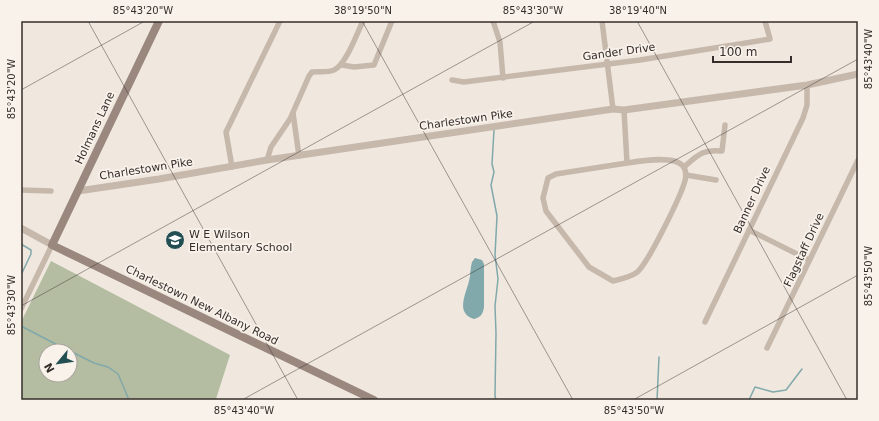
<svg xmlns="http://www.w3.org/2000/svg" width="879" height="421" font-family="'DejaVu Sans',sans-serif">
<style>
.green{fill:#b4bda1;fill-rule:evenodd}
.water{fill:#81a8aa}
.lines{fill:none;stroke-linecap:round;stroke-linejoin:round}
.stream{stroke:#81a8aa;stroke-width:1.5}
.minor{stroke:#c7b8ac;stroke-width:5.5}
.tertiary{stroke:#c7b8ac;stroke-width:7}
.secondary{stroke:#9a887e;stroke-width:8}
.ticks{fill:none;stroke:#362e2a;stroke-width:1;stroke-opacity:0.45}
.labels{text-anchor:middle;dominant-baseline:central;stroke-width:3.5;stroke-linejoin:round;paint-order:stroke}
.street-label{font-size:11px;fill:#362e2a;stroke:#f8f2eb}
.poi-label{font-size:11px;fill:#362e2a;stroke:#f8f2eb;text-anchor:start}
.neatline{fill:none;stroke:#362e2a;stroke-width:1.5}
.ticks-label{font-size:10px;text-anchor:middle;fill:#362e2a}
</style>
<rect width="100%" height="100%" fill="#f0e8df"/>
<path class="green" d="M51,261L230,355L216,399L218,400H21V322ZM46,351H70V375H46Z"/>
<path class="water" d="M475,258L482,260L484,264V307C483,314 481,317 474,319C455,313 466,294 469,281C471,274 470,268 472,262Z"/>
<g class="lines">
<g class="stream">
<path d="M494,130L492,164L494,172L491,185L497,216L495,255L498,279L495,306L496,333L495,396L496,400"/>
<path d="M21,244L31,250V254L21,275"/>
<path d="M21,326L69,351"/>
<path d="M70,351L94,363L108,367L118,374L129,400"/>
<path d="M657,400L659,357"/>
<path d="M749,400L755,387L773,392L786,390L802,369"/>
</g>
<g class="minor">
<path d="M493,21L500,42L503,78"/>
<path d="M602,21L613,109"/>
<path d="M342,65L354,67L374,65L392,21"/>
<path d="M452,80L464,82L640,60L770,39L765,21"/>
<path d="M624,110L627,163L556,174L548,178L543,198L546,211L589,267L613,281C621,279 630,277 636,273C647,266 679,199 684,184C686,179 687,171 683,166C674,155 640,161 627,163"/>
<path d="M293,113L299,156"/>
<path d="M267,160L271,147L290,119L309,76L312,72C320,71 327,73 334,70C346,65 357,33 363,21"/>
<path d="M232,167L226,132L280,21"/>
<path d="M684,167C698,155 703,149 722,151L725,125"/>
<path d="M686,175L716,180"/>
<path d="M21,190L51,191"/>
<path d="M749,230L809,260"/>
<path d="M21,309L52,245"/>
<path d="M705,322L803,118L807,105V85"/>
<path d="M767,348L858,160"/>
</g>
<g class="tertiary">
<path d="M78,191L159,179L267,160L613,109L624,110L807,85L858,74"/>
<path d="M21,228L52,245"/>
</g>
<path class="secondary" d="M159,21L52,245L374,400"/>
</g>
<path class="ticks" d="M88,21L298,400M362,21L573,400M637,21L847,400M21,90L145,21M21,306L535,21M21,397L23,400M242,400L858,59M633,400L858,275"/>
<defs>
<g id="school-disc" transform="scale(1)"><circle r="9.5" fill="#244f52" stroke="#f8f2eb"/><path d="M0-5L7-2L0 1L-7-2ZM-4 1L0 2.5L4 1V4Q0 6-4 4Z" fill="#fff"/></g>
</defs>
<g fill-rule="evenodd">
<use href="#school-disc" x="175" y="240"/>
</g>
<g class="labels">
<g class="street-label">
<text transform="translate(619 52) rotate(-8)">Gander Drive</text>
<text transform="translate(466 120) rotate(-8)">Charlestown Pike</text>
<text transform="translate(95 128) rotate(-65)">Holmans Lane</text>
<text transform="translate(146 169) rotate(-9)">Charlestown Pike</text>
<text transform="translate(752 200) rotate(-65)">Banner Drive</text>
<text transform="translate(804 250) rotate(-65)">Flagstaff Drive</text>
<text transform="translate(202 305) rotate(26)">Charlestown New Albany Road</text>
</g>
<g class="poi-label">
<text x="189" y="234">W E Wilson<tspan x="189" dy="13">Elementary School</tspan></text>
</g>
</g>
<rect width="879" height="421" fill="none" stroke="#f8f2eb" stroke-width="44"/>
<g transform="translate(58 363) rotate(241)"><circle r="19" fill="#f8f2eb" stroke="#aaa49e"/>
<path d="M0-3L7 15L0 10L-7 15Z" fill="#244f52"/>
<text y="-6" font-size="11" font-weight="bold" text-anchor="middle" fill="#362e2a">N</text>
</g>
<path d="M713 56v6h78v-6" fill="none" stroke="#362e2a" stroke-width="2"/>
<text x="719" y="56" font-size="12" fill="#362e2a" stroke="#f8f2eb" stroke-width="3" paint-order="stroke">100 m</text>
<rect x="22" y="22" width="835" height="377" class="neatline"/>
<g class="ticks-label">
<text x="143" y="14">85°43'20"W</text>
<text x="363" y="14">38°19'50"N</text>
<text x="533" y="14">85°43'30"W</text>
<text x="638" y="14">38°19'40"N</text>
<text transform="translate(868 59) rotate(-90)" y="4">85°43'40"W</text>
<text transform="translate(11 89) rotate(-90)" y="4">85°43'20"W</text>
<text transform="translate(868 276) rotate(-90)" y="4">85°43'50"W</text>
<text transform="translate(11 305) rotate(-90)" y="4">85°43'30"W</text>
<text x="244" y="414">85°43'40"W</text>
<text x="634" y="414">85°43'50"W</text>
</g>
</svg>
